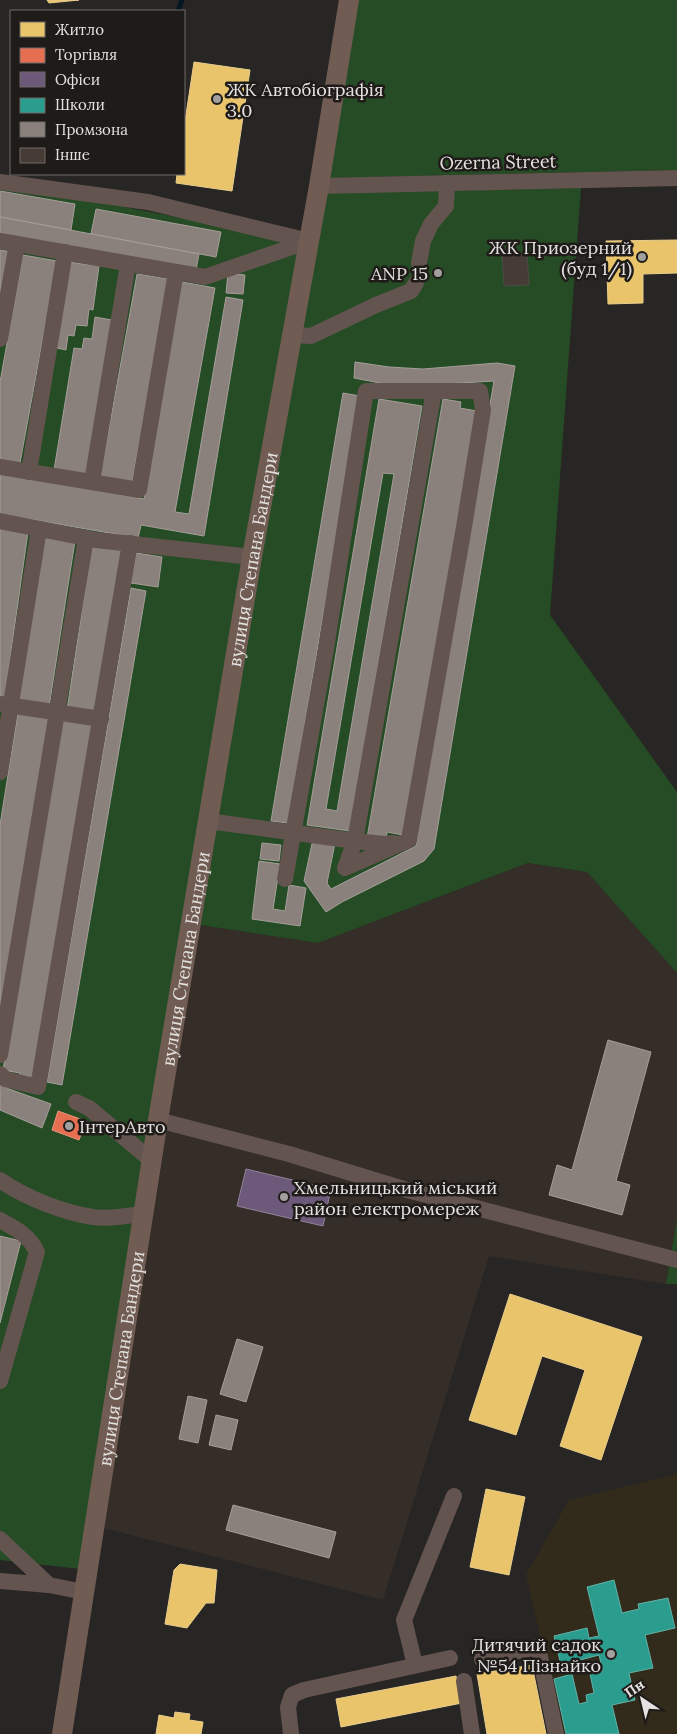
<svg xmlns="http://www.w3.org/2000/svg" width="677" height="1734" font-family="Lora,serif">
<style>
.built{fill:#352d28}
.education{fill:#322b1c}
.green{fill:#254c24}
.homes{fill:#e9c46a;stroke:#e8cd8d}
.shops{fill:#e76f51;stroke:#e6927c}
.offices{fill:#6d597a;stroke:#918299}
.schools{fill:#2a9d8f;stroke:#62b2a7}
.industry{fill:#8a817c;stroke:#a59e9a;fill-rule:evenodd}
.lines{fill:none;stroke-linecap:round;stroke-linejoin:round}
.stream{stroke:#041723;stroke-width:5}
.building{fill:#463c35;stroke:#4c4b49}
.minor{stroke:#645450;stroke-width:16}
.major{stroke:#715c54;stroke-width:20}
.poi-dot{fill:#a2a09e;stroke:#1f1b19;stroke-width:2}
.labels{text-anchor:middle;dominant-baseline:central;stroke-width:5;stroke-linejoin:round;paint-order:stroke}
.poi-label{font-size:18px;fill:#e4e2e0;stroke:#1f1b19;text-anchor:start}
.street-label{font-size:18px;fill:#e4e2e0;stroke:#1f1b19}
</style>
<rect width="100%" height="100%" fill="#282624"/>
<path class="built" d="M528,863L587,872L677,973V1218L666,1284L489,1256L383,1600L100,1527L194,924L318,943Z"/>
<path class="education" d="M677,1474V1734H563L526,1575L569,1500Z"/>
<g class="green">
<path d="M356,0H677V170L328,178Z"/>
<path d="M0,186L83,199L207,223L301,246L81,1569L0,1560Z"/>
<path d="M581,188L550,615L677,792V973L587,872L528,863L318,943L194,924L325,193Z"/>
<path d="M677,1218V1284H666Z"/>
</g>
<g class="homes">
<path d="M47,0H79L49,3Z"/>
<path d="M194,62L250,70L232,191L176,183L177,174H184V128Z"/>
<path d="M677,240V273L643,274V303L608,304L606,241Z"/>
<path d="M510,1294L642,1337L601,1460L560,1446L585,1370L542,1356L516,1435L469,1420Z"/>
<path d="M486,1489L525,1497L509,1575L470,1567Z"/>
<path d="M180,1564L217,1570L214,1603H206L187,1628L165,1624L174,1570Z"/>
<path d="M532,1665L546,1734H487L477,1674Z"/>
<path d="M456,1676L462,1703L341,1727L336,1699Z"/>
<path d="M175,1712L190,1714L189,1720L203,1722L201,1734H156L159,1715L174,1718Z"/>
</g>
<path class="shops" d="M58,1111L86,1121L79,1140L52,1130Z"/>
<path class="offices" d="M246,1169L331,1189L323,1226L237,1206Z"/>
<path class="schools" d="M614,1580L622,1613L639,1609L638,1604L668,1598L675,1628L645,1635L653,1668L629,1673L635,1700L612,1705L619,1734H566L554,1679L572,1674L579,1704L587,1702L586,1695L594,1693L590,1674L603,1671L599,1655L561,1665L554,1636L587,1628L589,1638L599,1636L587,1587Z"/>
<g class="industry">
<path d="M0,191L75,204L71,230L0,217Z"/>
<path d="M96,209L221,232L216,257L91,234Z"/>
<path d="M0,217L199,254L196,270L0,234Z"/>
<path d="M0,250L12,252L0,310Z"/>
<path d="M23,255L57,261L20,463L0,460V382Z"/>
<path d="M68,262L99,266L93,310L89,309L87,326L76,325L74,336L68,335L66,350L57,348Z"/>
<path d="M228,273L245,275L243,294L226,293Z"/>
<path d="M137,274L169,279L132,483L100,478Z"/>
<path d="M182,282L215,288L175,512L189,514L226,297L243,300L204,536L141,525L138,538L0,514V474L144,499Z"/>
<path d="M95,317L112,320L86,475L54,470L74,348L82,349L84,338L92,339Z"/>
<path d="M355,362L389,367L423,369L497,363L515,366L434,849L424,861L342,902L326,912L304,881L313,839L335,843L327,883L331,889L416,846L494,381L428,385H390L354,378Z"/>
<path d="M343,393L360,396L288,823L271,821Z"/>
<path d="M379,399L422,406L350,831L307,825ZM383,473L394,474L337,811L326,809Z"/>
<path d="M443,399L461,402L460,408L477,411L403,835L387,832L386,841L367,838Z"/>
<path d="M0,528L28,532L4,701L0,700Z"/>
<path d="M44,536L75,541L49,707L18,702Z"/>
<path d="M92,545L123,550L98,714L67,710Z"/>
<path d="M136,553L162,557L158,587L131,583Z"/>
<path d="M131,588L146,591L62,1085L47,1082Z"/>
<path d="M18,712L50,717L0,1035V825Z"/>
<path d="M60,720L92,725L35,1080L19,1078L20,1073L3,1070Z"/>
<path d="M262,843L281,845L279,861L260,859Z"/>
<path d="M259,861L280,864L273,909L285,911L289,885L306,888L300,926L252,919Z"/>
<path d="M608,1040L651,1052L616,1181L630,1185L622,1215L549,1195L557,1165L572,1170Z"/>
<path d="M0,1084L9,1089L51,1104L42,1128L0,1110Z"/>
<path d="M0,1236L21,1241L0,1323Z"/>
<path d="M237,1339L263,1347L246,1402L220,1394Z"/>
<path d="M188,1396L207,1400L198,1443L179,1439Z"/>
<path d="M216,1415L238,1420L231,1450L209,1445Z"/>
<path d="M233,1505L336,1532L329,1558L226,1530Z"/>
</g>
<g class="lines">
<path class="stream" d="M178,11L182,0"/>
</g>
<path class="building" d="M527,252L529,285L504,286L502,254Z"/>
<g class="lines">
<g class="minor">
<path d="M0,182L148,202L309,241"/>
<path d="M319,186L677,178"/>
<path d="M0,241L205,277L309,241"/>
<path d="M419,263L423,241L431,224L446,206L447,183"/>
<path d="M292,335L311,336L376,305L411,291L416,283"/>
<path d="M0,339L17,244"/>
<path d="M0,467L139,490L176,272"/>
<path d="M29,472L65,252"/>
<path d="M92,482L128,264"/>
<path d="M0,521L96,540L252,557"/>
<path d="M0,704L101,719"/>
<path d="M0,772L39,529"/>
<path d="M208,821L355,841L384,844L394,843"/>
<path d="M409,840L345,868L355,841L434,391"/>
<path d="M285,879L326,649L366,391H480L483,410L464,527L409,840"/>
<path d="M0,1055L86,538"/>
<path d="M0,1074L5,1079L38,1087L130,543"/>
<path d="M76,1102L89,1108L151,1160"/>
<path d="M158,1120L289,1154L407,1190L677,1260"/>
<path d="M0,1180C24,1197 64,1213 93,1217C107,1220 128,1215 143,1214"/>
<path d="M0,1220C17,1230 28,1234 37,1252L0,1381"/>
<path d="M0,1539L49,1585"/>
<path d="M0,1581L49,1585L84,1592"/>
<path d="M482,1659L538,1647L556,1734"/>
<path d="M415,1665L404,1620L454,1496"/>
<path d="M464,1681L472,1734"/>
<path d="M291,1734L288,1707L292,1695L304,1690L450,1658"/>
</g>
<path class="major" id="s1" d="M62,1734L158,1120L252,557L319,186L349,0"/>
</g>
<g class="poi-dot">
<circle cx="217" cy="99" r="5"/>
<circle cx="642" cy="257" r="5"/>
<circle cx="438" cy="273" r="5"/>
<circle cx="69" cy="1126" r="5"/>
<circle cx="284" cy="1197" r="5"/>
<circle cx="611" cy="1654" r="5"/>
</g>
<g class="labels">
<g class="poi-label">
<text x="227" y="89">ЖК Автобіографія<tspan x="227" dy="21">3.0</tspan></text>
<text x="632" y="247" text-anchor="end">ЖК Приозерний<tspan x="632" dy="21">(буд 1/1)</tspan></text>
<text x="428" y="273" text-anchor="end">ANP 15</text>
<text x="79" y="1126">ІнтерАвто</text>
<text x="294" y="1187">Хмельницький міський<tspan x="294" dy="21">район електромереж</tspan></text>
<text x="601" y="1644" text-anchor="end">Дитячий садок<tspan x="601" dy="21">№54 Пізнайко</tspan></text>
</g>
<g class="street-label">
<text transform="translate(498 162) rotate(-1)">Ozerna Street</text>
<text stroke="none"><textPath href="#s1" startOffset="1190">вулиця Степана Бандери</textPath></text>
<text stroke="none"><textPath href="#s1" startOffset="785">вулиця Степана Бандери</textPath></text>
<text stroke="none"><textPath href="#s1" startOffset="380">вулиця Степана Бандери</textPath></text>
</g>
</g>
<rect x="10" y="10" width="175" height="165" fill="#1f1b19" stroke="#6e6b69"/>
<rect x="20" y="22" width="25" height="15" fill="#e9c46a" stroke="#6e6b69"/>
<text x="55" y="35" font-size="15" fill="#e4e2e0">Житло</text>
<rect x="20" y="48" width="25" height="15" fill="#e76f51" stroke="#6e6b69"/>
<text x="55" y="60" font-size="15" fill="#e4e2e0">Торгівля</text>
<rect x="20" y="72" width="25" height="15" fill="#6d597a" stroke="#6e6b69"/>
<text x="55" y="85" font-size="15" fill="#e4e2e0">Офіси</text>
<rect x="20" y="98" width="25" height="15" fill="#2a9d8f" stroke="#6e6b69"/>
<text x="55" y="110" font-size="15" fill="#e4e2e0">Школи</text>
<rect x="20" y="122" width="25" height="15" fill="#8a817c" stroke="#6e6b69"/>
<text x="55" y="135" font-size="15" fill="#e4e2e0">Промзона</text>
<rect x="20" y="148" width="25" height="15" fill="#463c35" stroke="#6e6b69"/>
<text x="55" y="160" font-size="15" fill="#e4e2e0">Інше</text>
<g transform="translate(642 1699) rotate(325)" stroke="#1f1b19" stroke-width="4" paint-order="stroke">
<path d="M0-4L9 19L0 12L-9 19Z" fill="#e4e2e0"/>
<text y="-8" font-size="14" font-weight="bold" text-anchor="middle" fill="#e4e2e0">Пн</text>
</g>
</svg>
